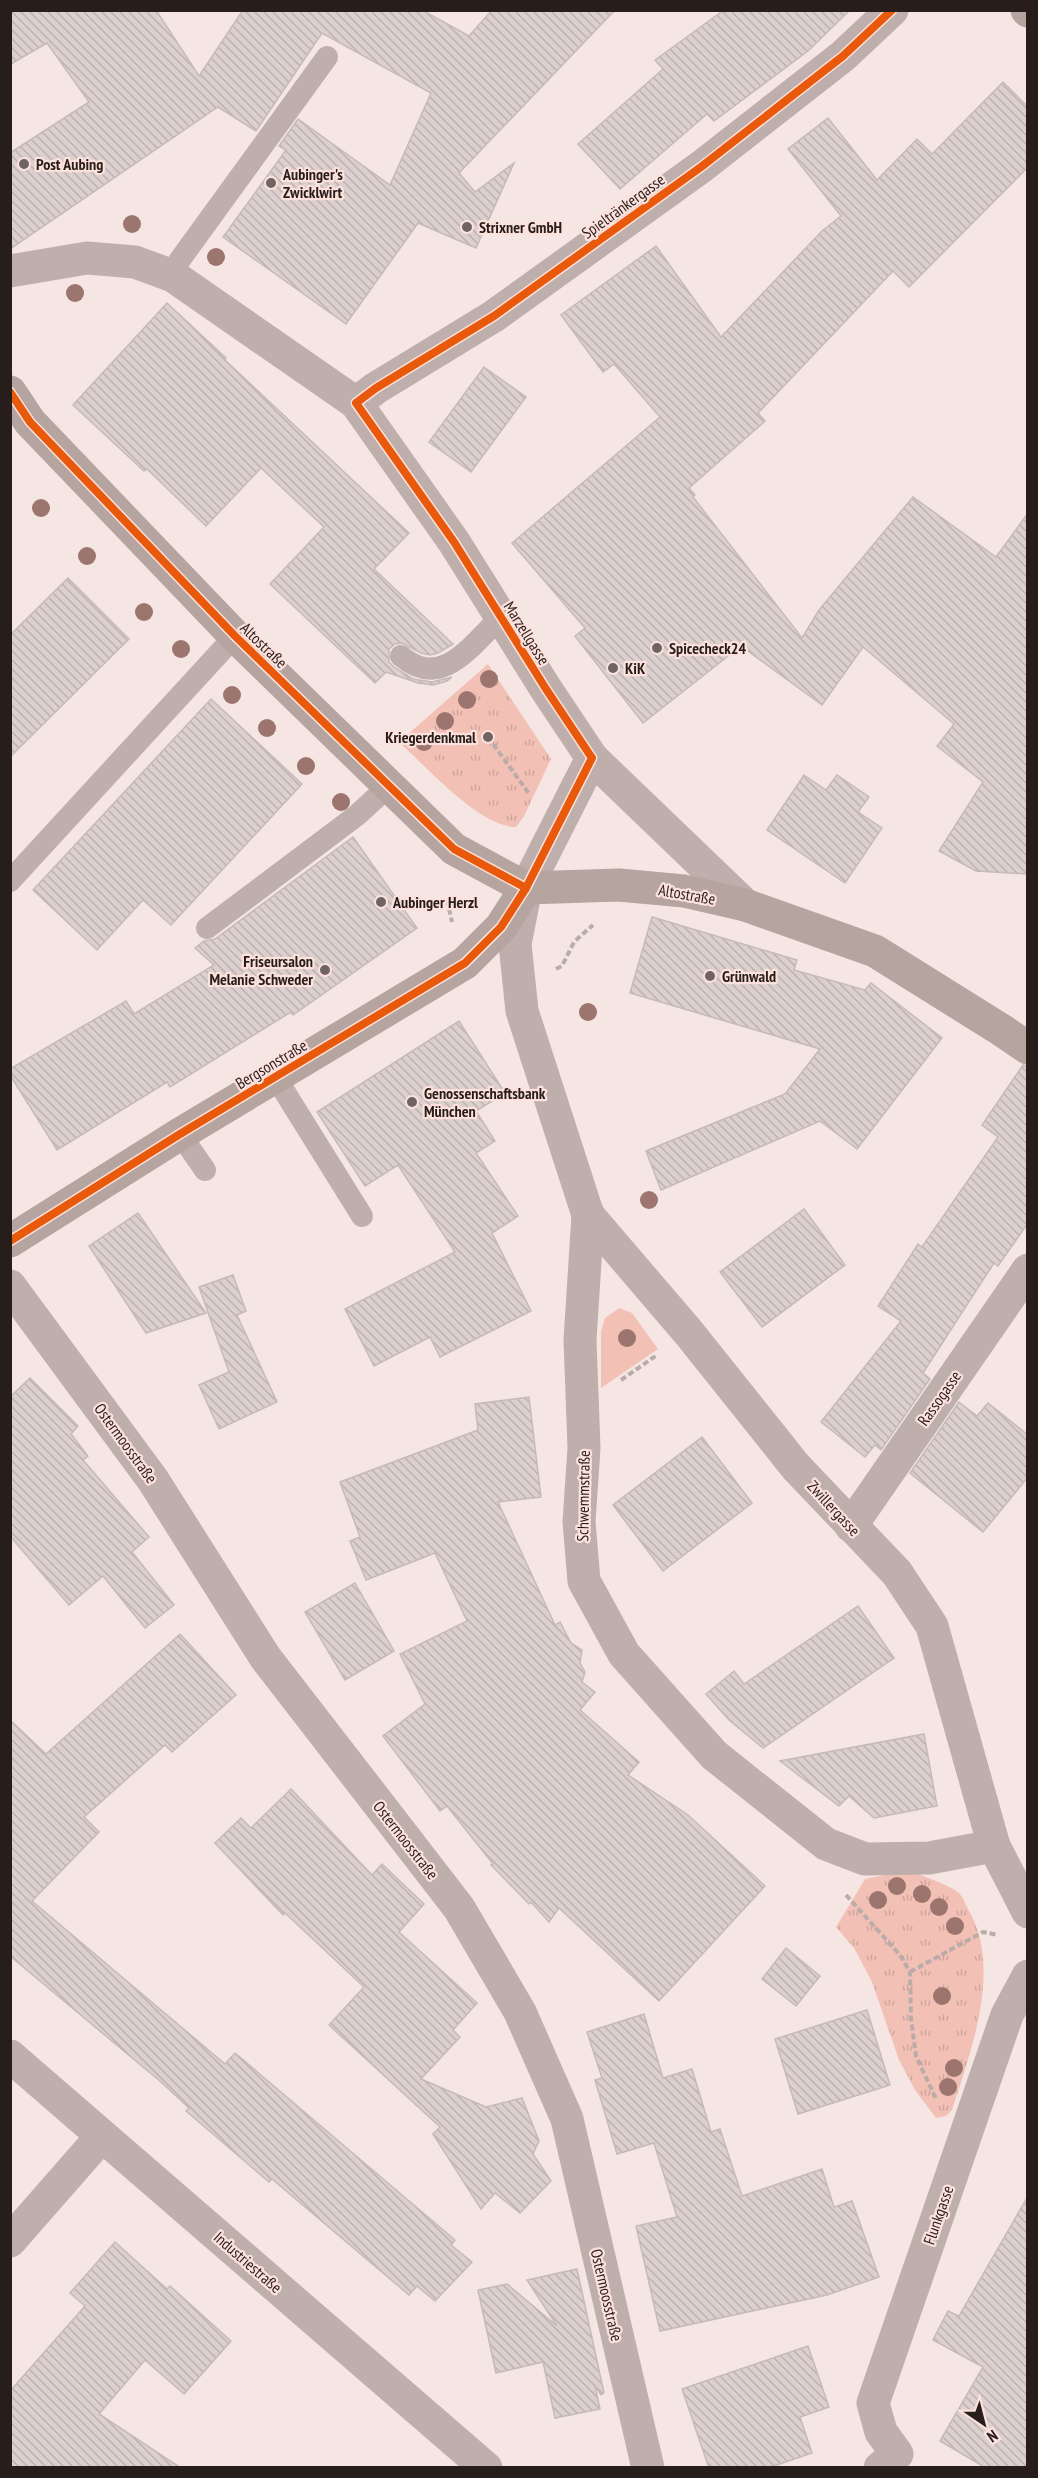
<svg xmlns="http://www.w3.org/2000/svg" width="1038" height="2478" font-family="'PT Sans Narrow',sans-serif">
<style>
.green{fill:#f3c0b6}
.park{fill:url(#park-tufts)}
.building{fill:url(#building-back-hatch);stroke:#c6bab8;stroke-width:1.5}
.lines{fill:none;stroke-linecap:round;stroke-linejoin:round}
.path{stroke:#b9aca9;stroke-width:4;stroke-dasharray:6 3;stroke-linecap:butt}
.lane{stroke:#bfafac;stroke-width:22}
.street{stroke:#bfafac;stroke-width:33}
.secondary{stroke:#b5a4a0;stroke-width:33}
.cycleway-casing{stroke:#fce1dc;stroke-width:11}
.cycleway{stroke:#e8590c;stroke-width:8}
.tree{fill:#9c756e}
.poi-dot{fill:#6f6462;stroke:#fce1dc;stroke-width:2}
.labels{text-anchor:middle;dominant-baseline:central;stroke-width:4.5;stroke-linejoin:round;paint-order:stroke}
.poi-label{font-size:16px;font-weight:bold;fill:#271e1c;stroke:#fce1dc;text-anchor:start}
.street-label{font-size:16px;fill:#271e1c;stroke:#fce1dc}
</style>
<defs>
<pattern id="park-tufts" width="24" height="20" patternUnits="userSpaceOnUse" patternTransform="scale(1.5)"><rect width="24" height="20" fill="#f3c0b6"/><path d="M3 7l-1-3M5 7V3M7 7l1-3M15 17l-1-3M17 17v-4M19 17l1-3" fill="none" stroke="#d0a59c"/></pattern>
<pattern id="building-back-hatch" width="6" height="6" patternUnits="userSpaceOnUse" patternTransform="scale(1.5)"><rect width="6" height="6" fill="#dcd0ce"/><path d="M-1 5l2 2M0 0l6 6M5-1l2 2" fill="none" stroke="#bdb2b0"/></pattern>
</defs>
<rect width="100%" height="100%" fill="#f5e6e3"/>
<path class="green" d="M619,1308L632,1313L658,1349L601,1388V1331L605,1318Z"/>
<g class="park">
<path d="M488,664L551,759L524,816L516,827C479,827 426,766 399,742Z"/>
<path d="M909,1870C920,1875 952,1886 959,1893C963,1897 966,1905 968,1909C1003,1968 971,2050 952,2110L946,2116L936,2118L915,2090L899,2060L872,1982L854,1948L836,1927L865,1879Z"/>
</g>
<g class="building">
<path d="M11,10H156L199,76L243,10H422L469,36L492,10H615L459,173L475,192L514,163L476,248L418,223L346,324L223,237L286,150L279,146L298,119L390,185L431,93L322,33L256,131L218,107L10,249V153L89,102L47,43L11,64Z"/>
<path d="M724,10H850L808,51L714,121L707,114L620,189L578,144L663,69L655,60Z"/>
<path d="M1003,82L1028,107V167L909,287L893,271L758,413L765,421L689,488L695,495L693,497L802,638L819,610L913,497L996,557L1028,513V874L976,871L939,851L983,782L937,746L954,724L863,647L822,705L741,646L643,723L575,636L585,628L512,543L660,417L614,364L603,372L561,315L656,246L721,337L822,231L841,216L788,149L828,118L877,180L917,139L932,154Z"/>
<path d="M167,303L226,358L225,360L409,533L374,569L453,644L438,653L430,655L421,653L402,643L395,644L389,649V662L394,667L413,679L432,682L452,677L447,681L433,685L418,683L386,672L375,683L270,584L324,527L261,468L206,526L147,469L144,471L73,405Z"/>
<path d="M484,367L526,397L471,472L429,442Z"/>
<path d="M68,578L129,639L10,757V635Z"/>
<path d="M211,699L302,784L171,925L143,900L97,950L33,890Z"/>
<path d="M804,775L826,790L837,775L869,797L858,812L882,828L845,883L767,830Z"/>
<path d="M353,837L417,928L293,1015L291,1012L170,1087L167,1082L57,1150L10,1075V1069L126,1001L134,1014L214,965L195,948L204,941L215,939Z"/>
<path d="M652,917L797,960L794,970L865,990L871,983L942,1038L857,1149L820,1121L661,1190L646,1151L785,1094L820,1049L630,993Z"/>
<path d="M459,1021L505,1093L476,1111L495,1141L476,1153L518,1216L492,1233L531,1311L440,1357L430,1337L374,1366L345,1309L455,1252L398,1165L365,1186L317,1112Z"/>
<path d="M1023,1065L1028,1067V1223L998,1266L994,1263L923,1373L930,1379L881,1450L875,1445L865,1457L821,1422L901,1321L878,1306L918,1244L922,1247L998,1137L982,1125Z"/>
<path d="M804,1209L845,1265L762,1327L720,1272Z"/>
<path d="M138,1213L206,1313L146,1333L89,1246Z"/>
<path d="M233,1275L246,1311L237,1315L277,1402L219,1429L199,1385L229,1372L199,1287Z"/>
<path d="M30,1378L78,1426L71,1434L88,1456L83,1460L149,1537L132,1552L174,1605L145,1628L103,1576L69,1605L10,1536V1397Z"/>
<path d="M529,1397L541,1497L498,1502L555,1625L560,1622L571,1643L582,1650L580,1663L585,1672L582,1682L595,1692L580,1710L639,1762L628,1775L688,1815L765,1886L659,2001L559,1908L549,1922L531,1902L529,1904L491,1865L493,1864L447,1806L440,1811L383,1736L425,1704L400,1654L467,1621L435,1553L366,1580L350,1541L360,1537L340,1482L478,1430L475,1404Z"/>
<path d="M959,1402L977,1416L988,1403L1028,1435V1477L983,1532L910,1473Z"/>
<path d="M702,1437L752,1503L663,1571L613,1505Z"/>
<path d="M355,1583L394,1651L345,1680L305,1612Z"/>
<path d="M858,1606L894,1658L763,1748L729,1720L706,1694L734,1671L744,1684Z"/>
<path d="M180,1634L236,1695L172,1752L165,1745L84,1817L99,1832L32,1901L225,2064L235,2053L455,2240L451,2245L472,2262L435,2301L417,2286L409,2295L272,2179L269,2182L186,2111L189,2108L161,2082L10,1956V1720L46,1754Z"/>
<path d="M924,1734L937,1806L874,1818L849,1796L839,1806L780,1761Z"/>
<path d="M291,1789L372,1875L382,1864L424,1904L399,1932L477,2003L453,2030L460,2037L421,2079L486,2107L522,2098L539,2141L533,2154L551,2181L520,2213L495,2193L481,2209L433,2134L440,2127L329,2025L364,1987L285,1913L283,1915L215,1843L241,1818L251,1828Z"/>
<path d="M786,1948L820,1976L796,2006L762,1979Z"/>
<path d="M867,2010L890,2085L798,2114L775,2039Z"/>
<path d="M644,2014L663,2078L692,2069L711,2132L720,2129L742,2196L822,2169L834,2207L852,2201L879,2277L827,2295L660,2331L636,2226L677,2217L654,2143L617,2154L595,2080L602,2078L587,2032Z"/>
<path d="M1028,2196V2468H986L940,2441L983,2367L933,2340L948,2311L959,2316Z"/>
<path d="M115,2242L167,2289L170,2286L231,2341L184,2394L145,2360L99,2414L181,2468H10V2391L85,2306L70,2293Z"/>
<path d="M577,2269L604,2393L601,2395L595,2386L600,2409L555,2418L543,2362L496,2373L478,2290L507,2284L557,2326L527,2280Z"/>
<path d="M808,2346L829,2407L800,2417L812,2453L768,2468H709L682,2389Z"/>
</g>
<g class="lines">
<g class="path">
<path d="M488,737L530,795"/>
<path d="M447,900L452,922"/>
<path d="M556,969L562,966L574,942L593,925"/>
<path d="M621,1380L657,1355"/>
<path d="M846,1895L900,1955L910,1972L911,2019L916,2056L936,2099"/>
<path d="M910,1972L983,1932L998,1935"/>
</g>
<g class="lane">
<path d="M173,276L179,261L327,57"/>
<path d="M401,656C442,691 471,645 501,617"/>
<path d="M10,881L235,636"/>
<path d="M207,928L356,816L390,785"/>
<path d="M276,1078L362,1216"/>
<path d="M180,1134L205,1170"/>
</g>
<g class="street">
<path d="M10,271L87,258L135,262L173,276L356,403L454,542L546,689L592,758L745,905"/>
<path d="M356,403L376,388L494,316L701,167L843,56L892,10"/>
<path d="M592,758L526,888L515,944L522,1011L588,1215L580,1340L584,1448L579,1522L584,1581L624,1654L714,1755L826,1844L865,1859L929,1858L994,1846L1028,1912"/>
<path d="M588,1215L689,1333L796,1467L897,1573L932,1626L994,1846"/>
<path d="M10,1286L153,1480L265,1657L459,1908L520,2012L567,2119L648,2468"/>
<path d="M851,1526L1028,1270"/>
<path d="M10,2056L486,2468"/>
<path d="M10,2241L102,2136"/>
<path d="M880,2468L897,2454L881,2432L873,2403L1007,2015L1028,1976"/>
</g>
<g class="secondary">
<path d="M1027,10L1028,11"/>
<path d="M10,392L30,422L235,636L454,849L526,888L619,885L684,891L745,905L875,951L1003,1031L1028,1048"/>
<path d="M10,1241L180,1134L465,963L501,927L526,888"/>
</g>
<g class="cycleway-casing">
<g id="cycleway">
<path d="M10,392L30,422L235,636L454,849L526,888"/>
<path d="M10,1241L180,1134L465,963L501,927L526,888L592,758L546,689L454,542L356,403L376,388L494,316L701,167L843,56L892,10"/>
</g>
</g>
<use href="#cycleway" class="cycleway"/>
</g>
<g class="tree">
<circle cx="132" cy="224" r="9"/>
<circle cx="216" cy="257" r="9"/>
<circle cx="75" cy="293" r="9"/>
<circle cx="41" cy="508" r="9"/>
<circle cx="87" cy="556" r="9"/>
<circle cx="144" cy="612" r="9"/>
<circle cx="181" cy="649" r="9"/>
<circle cx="489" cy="679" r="9"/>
<circle cx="232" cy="695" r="9"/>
<circle cx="467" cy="700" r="9"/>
<circle cx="445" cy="721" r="9"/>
<circle cx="267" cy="728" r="9"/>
<circle cx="424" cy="742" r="9"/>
<circle cx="306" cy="766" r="9"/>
<circle cx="341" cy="802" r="9"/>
<circle cx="588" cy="1012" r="9"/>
<circle cx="649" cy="1200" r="9"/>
<circle cx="627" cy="1338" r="9"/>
<circle cx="897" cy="1886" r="9"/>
<circle cx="922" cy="1894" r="9"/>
<circle cx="878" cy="1900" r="9"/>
<circle cx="939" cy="1907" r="9"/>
<circle cx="955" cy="1926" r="9"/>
<circle cx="942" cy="1996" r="9"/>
<circle cx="954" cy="2068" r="9"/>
<circle cx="948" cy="2087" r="9"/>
</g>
<g class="poi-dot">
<circle cx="24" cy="164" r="6"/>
<circle cx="271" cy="183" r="6"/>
<circle cx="467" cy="227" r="6"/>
<circle cx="657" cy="648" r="6"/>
<circle cx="613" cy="668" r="6"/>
<circle cx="488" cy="737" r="6"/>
<circle cx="381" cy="902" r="6"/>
<circle cx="325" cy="970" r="6"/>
<circle cx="710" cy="976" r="6"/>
<circle cx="412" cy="1102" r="6"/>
</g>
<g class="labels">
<g class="poi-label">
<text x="36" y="164">Post Aubing</text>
<text x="283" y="174">Aubinger's<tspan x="283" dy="18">Zwicklwirt</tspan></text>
<text x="479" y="227">Strixner GmbH</text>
<text x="669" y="648">Spicecheck24</text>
<text x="625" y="668">KiK</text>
<text x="476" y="737" text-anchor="end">Kriegerdenkmal</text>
<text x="393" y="902">Aubinger Herzl</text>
<text x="313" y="961" text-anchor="end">Friseursalon<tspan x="313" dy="18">Melanie Schweder</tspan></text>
<text x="722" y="976">Grünwald</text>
<text x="424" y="1093">Genossenschaftsbank<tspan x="424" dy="18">München</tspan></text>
</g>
<g class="street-label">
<text transform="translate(623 206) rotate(-36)">Spieltränkergasse</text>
<text transform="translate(527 633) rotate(58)">Marzellgasse</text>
<text transform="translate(264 645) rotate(44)">Altostraße</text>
<text transform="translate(687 894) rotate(10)">Altostraße</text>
<text transform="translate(271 1064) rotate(-31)">Bergsonstraße</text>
<text transform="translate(939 1398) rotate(-55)">Rassogasse</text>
<text transform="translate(126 1443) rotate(54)">Ostermoosstraße</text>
<text transform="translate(583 1496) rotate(-89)">Schwemmstraße</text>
<text transform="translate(834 1508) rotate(47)">Zwillergasse</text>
<text transform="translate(406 1840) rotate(52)">Ostermoosstraße</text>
<text transform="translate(938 2215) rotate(-71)">Flunkgasse</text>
<text transform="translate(248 2262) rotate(41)">Industriestraße</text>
<text transform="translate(607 2295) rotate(77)">Ostermoosstraße</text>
</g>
</g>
<rect width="1038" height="2478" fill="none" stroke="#271e1c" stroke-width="24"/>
<g transform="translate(984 2424) rotate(145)" stroke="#fce1dc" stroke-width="4.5" paint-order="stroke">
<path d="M0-4.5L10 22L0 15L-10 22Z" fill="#271e1c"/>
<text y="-9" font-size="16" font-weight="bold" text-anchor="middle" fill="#271e1c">N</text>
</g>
</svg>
